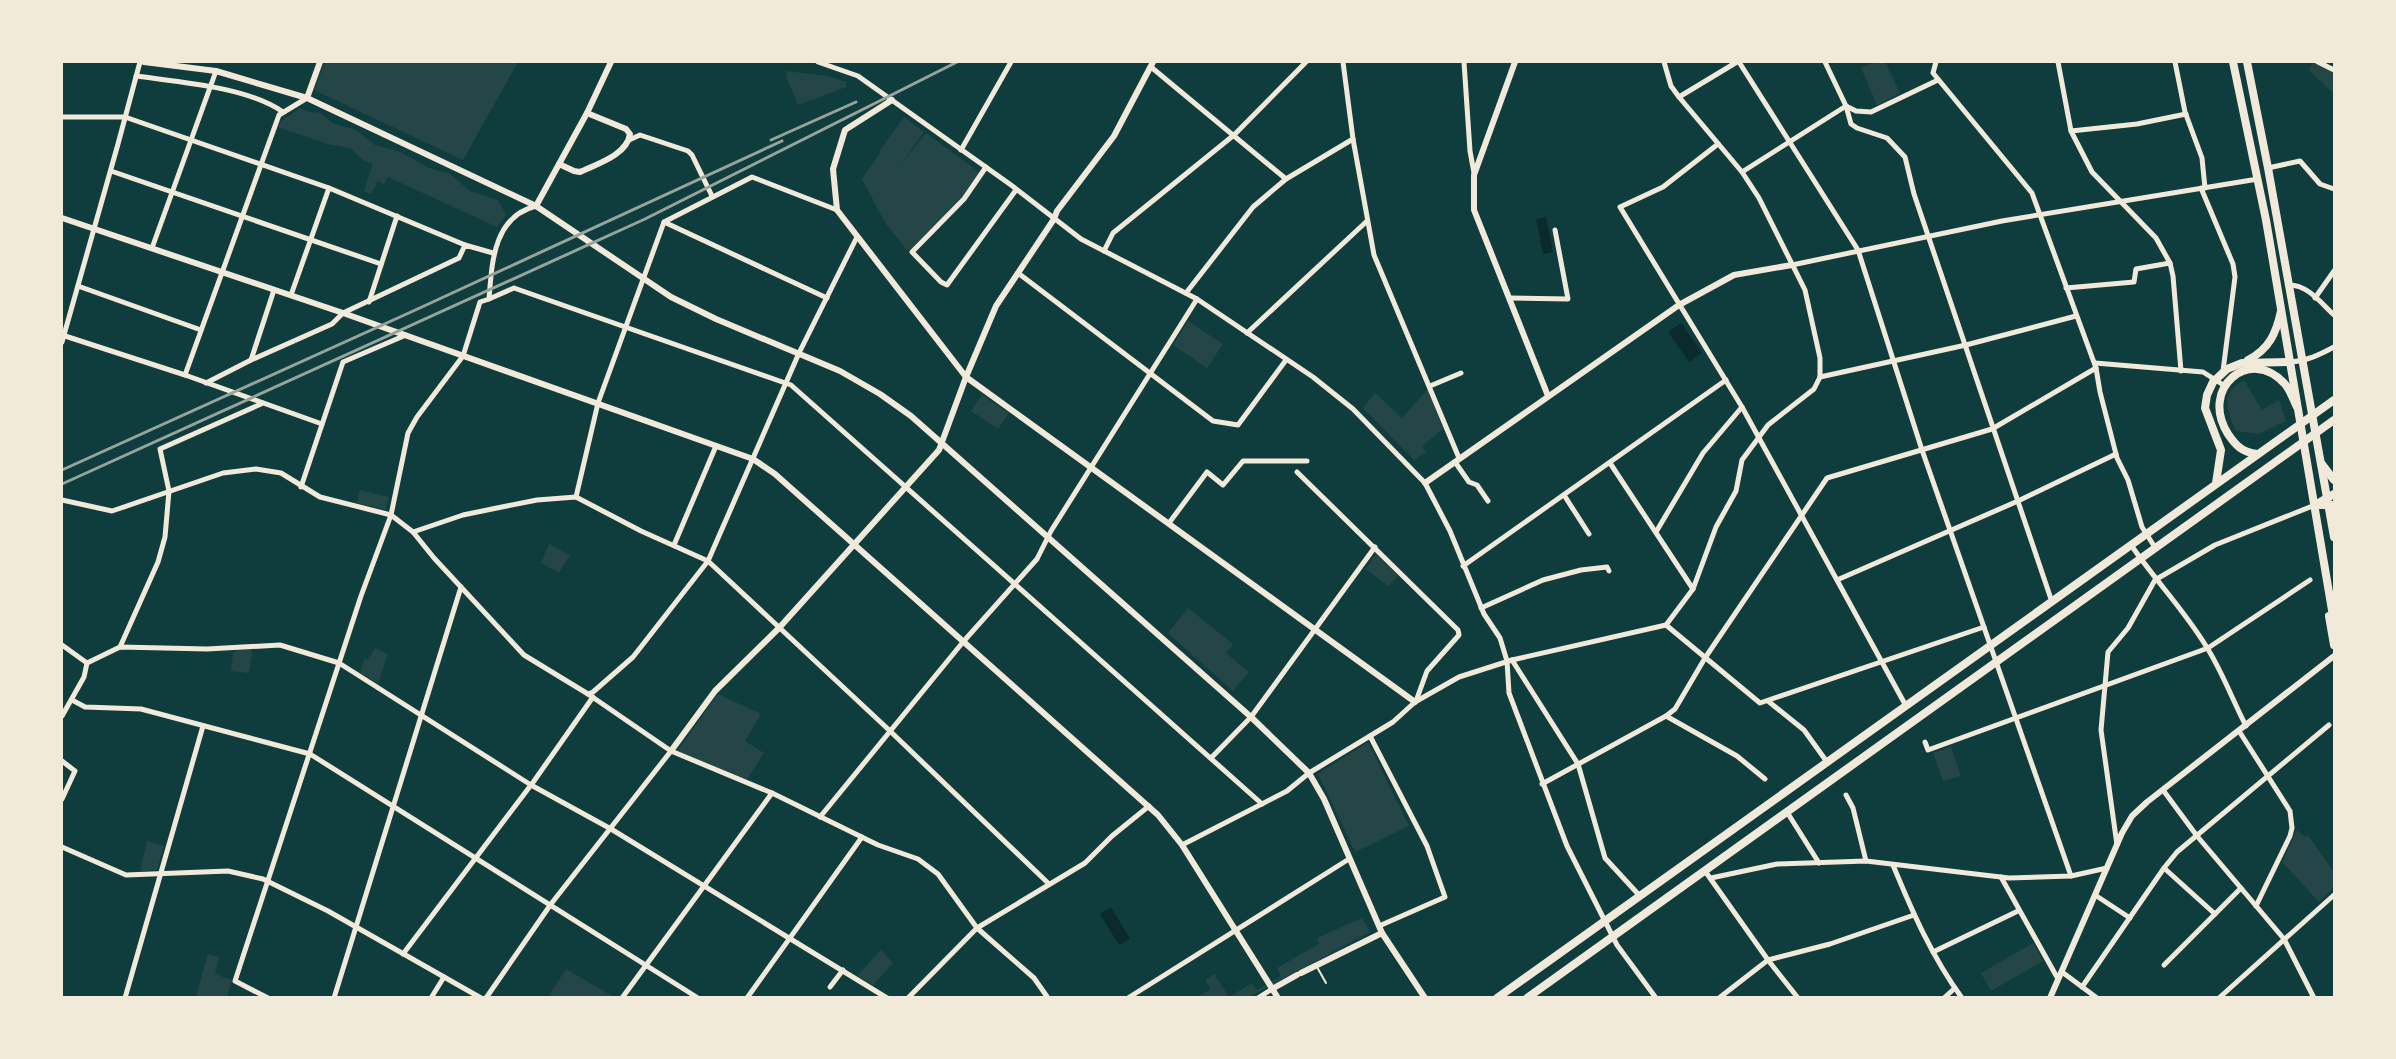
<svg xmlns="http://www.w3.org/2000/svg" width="2396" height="1059" font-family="Georgia,serif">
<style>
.green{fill:#244646}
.water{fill:#0a2a2b}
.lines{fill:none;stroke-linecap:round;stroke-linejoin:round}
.service{stroke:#f1e9da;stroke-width:2}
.minor{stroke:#f1e9da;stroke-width:5}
.tertiary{stroke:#f1e9da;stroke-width:6}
.primary{stroke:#f1e9da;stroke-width:8}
.trunk{stroke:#f1e9da;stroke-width:8}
.rail{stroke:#97a49c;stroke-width:3}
</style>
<rect width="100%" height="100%" fill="#0f3d3e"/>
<g class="green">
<path d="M325,62H518L463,160L314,90Z"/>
<path d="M1874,62H1885L1900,93L1877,105L1861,68Z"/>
<path d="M2313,62L2334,73V94L2309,70Z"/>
<path d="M787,71L827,76L846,82V87L798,105L786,76Z"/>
<path d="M300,108L312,113L319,112L332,123L356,130L375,145L400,152L429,168L450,174L470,191L498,200L506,215L497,227L388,177L384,184L378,181L371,194L364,191L373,164L363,160L350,148L327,144L278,127L281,121Z"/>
<path d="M904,117L924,132L899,167L926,133L979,172L956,205L908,251L886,224L862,179L880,153L879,152Z"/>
<path d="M1188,321L1223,344L1207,368L1173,345Z"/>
<path d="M2244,380L2262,410L2279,400L2286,421L2259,434L2236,431C2227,409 2219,394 2244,380Z"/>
<path d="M1428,389L1443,429L1422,446L1426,452L1414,460L1363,408L1375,393L1402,418Z"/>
<path d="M982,395L1009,413L998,429L971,411Z"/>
<path d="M360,490L389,497L386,510L357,503Z"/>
<path d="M549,544L570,555L559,573L541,563Z"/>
<path d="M1376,554L1398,576L1388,586L1366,569Z"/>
<path d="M1188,608L1233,644L1226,653L1249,672L1233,691L1168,633Z"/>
<path d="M375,648L388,654L378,684L360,672L365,658L368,660Z"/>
<path d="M251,649L252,654L249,673L231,671L233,653L238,650Z"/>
<path d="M718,694L761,714L745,741L764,753L746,781L677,751Z"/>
<path d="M1368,742L1409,826L1355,852L1318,774Z"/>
<path d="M1951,747L1961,776L1943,781L1933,753Z"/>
<path d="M2297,830L2305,837L2308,835L2334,872V887L2319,902L2282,862Z"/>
<path d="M147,841L164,846L157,870L140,871Z"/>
<path d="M1362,918L1370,932L1249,997L1200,998L1199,996L1211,989L1205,980L1214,974L1229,997L1252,983L1257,990L1281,976L1277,968L1319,944L1317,938Z"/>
<path d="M2033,943L2043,961L1991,991L1981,973Z"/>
<path d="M881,950L893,963L873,985L857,976Z"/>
<path d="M208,954L219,957L215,974L232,980L227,997L196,996Z"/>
<path d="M566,969L614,997H548Z"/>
</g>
<g class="water">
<path d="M1546,217L1553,252L1543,254L1536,219Z"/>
<path d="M1681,323L1702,353L1689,362L1668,332Z"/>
<path d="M1111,907L1130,939L1119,945L1100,914Z"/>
</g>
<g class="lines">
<path class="service" d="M1317,967L1326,983"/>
<g class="minor">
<path d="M818,62L858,76L1011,185L1081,239L1197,299L1313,377L1353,409L1425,483L1450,531L1484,614L1500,638L1507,661L1509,693L1567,846L1617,945L1656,998"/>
<path d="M1343,62L1353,139L1374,255L1459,458"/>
<path d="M1464,62L1470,151L1474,173"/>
<path d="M1664,62L1671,86L1679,97L1742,172L1759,198L1805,290L1820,358V377L1814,389L1768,425L1742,460L1736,491L1716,527L1693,589L1666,625"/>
<path d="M1739,62L1858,250L1922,450L2071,876"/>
<path d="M1825,62L1846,106L1851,124L1857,128L1887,138L1905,157L1914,194L2052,602"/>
<path d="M1936,62L1933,73L2032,193L2096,368L2100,392L2117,458L2128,480L2142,527L2156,549"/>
<path d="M2058,62L2071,131L2092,172L2156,238L2170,263L2173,276L2181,371"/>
<path d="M2175,62L2185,112L2202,158L2205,188"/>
<path d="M2318,62L2334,70"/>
<path d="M1151,67L1286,179"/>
<path d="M136,76C179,82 248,87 283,112"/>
<path d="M1679,97L1737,62"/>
<path d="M62,117H125L329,188L465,245"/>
<path d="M2071,131L2137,124L2186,114"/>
<path d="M629,140L640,135L688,151L692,155L712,196"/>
<path d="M1718,144L1663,187L1620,207L1742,407L1906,706"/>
<path d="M961,150L1011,62"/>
<path d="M986,167L964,199L912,252L941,282L947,285L1016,190"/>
<path d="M2268,168L2300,161L2320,184L2334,189"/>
<path d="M111,171L381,264"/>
<path d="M1742,172L1846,106L1856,111L1871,112L1938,80"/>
<path d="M2201,188L2233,264L2235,277L2223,371"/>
<path d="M664,222L827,298"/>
<path d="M152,248L216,71"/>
<path d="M1104,251L1113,233L1234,135L1306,62"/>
<path d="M1792,265L2002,221L2258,179"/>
<path d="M1018,273L1213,421L1238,425L1286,360"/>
<path d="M2288,285C2307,284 2321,303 2334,315"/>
<path d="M78,286L201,330"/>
<path d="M2066,288L2134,282L2136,269L2170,263"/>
<path d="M1186,293L1253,207L1286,179L1353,139"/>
<path d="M291,295L329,188"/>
<path d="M1509,298L1568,299L1555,230"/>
<path d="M2315,298L2334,271"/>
<path d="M489,299L514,288L791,385L1262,804"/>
<path d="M369,302L397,216"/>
<path d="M1247,333L1367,221"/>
<path d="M62,335L185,375L322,424"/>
<path d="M62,342L118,144L140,62"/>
<path d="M251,360L332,324L343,313L459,258L465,245L493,253"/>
<path d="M2290,362C2307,361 2319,355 2334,347"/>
<path d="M2095,363L2203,372L2225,386"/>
<path d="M185,375L279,115L307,98"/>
<path d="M1820,377L1966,345L2076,316"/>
<path d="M206,383L251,360L274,290"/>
<path d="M1430,386L1461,373"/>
<path d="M1455,462L1469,482L1477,485L1488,501"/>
<path d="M1610,463L1693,589"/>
<path d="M1297,472L1458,630L1459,635L1427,671L1416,701"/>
<path d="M301,487L343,362L406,335"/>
<path d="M1564,495L1589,534"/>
<path d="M576,497L598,403L664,222L752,177L837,210"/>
<path d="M62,500L112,511L223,473L256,469L281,473L320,497L391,515L413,532L434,558L524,655L588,694L671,751L772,793L878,845L918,859L938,874L977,928L1034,978L1048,998"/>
<path d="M1169,523L1207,472L1223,485L1243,461H1307"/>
<path d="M413,532L463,515L492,509L537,500L576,497L641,531L708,561L889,730L1049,884"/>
<path d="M1656,532L1703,453L1742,407"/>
<path d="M674,545L716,446"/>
<path d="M2131,545C2155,580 2184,610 2206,646C2222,671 2232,699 2246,726"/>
<path d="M1463,566L1726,380"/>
<path d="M1837,580L2018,501L2116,454"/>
<path d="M1481,608L1543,580L1581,570L1607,567L1609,571"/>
<path d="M62,645L87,663"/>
<path d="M120,647L158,562L165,537L169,491L160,449L261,404"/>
<path d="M1512,660L1578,764L1605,858L1639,895"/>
<path d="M588,694L593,692L633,657L708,561L799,353L857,237"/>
<path d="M72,700L85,707L141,709L310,754L698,998"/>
<path d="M1768,701L1804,730L1827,762"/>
<path d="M62,716L84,677L87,663L120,647L207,649L280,645L339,663L531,785L611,829L887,998"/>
<path d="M1666,716L1737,756L1765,779"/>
<path d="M2239,731L2290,811L2292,828L2290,836L2256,906"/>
<path d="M1370,736L1427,846L1445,897L1379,926"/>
<path d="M1925,742L1928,750L2208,648L2310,580"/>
<path d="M1211,758L1251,717L1375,547"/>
<path d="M62,761L75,771L62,799"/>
<path d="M1542,784L1666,716L1675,709L1705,658L1827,478L1992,429L2096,368"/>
<path d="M2163,790L2197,836L2284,939L2314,998"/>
<path d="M1846,795L1853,808L1866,861"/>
<path d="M1787,812L1819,863"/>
<path d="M820,817L963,642L1037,559L1051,531L1197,299"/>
<path d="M1182,845L1287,791L1309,773L1393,722L1415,702L1459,677L1512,660L1666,625L1760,703L1984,627"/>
<path d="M2117,845L2101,730L2108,652L2128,628L2155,580L2215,545L2315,505"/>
<path d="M62,847L126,875L228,871L263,879L328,911L481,998"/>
<path d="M1893,865C1912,911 1932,957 1962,998"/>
<path d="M2164,868L2215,914"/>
<path d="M1705,871L1768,960L1798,998"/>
<path d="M2001,877L2058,979"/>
<path d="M1711,878L1777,864L1866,861L2009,878L2071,876L2107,868"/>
<path d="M2095,895L2130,918"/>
<path d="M1933,952L2018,911"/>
<path d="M403,954L534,781L593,697"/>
<path d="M2164,965L2241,888"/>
<path d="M2062,972L2097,998"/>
<path d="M830,987L843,970"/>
<path d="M2082,987L2164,868L2177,852L2329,725"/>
<path d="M125,998L203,726"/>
<path d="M268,998L235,981L361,596L391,515L408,433L417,417L463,356L480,302L489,299C492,263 493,217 536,206"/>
<path d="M334,998L461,587"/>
<path d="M431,998L444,977"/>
<path d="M486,998L551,904L671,751"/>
<path d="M622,998L772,793"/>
<path d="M747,998L862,837"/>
<path d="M908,998L977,928L1085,863L1112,836L1149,806"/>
<path d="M1128,998L1349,859"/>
<path d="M1258,998L1272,989"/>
<path d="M1719,998L1768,960L1830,944L1914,915"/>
<path d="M1944,998L1955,988"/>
<path d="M2219,998L2334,895"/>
</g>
<g class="tertiary">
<path d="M144,62L216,71L307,98L536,206L671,297L716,319L840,371L880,394L911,416L1251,717L1309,773L1324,799L1382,933L1425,998"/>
<path d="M1515,62L1474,175V210L1548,396"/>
<path d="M307,98L320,62"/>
<path d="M892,100L845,130L833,169L837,210L966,377L1415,702"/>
<path d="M559,164L574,171L580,172C597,164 627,155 630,134L626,129L587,113"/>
<path d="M536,206L587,113L611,62"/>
<path d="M62,218L343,313L753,459L775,474L1158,815L1182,845L1278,998"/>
<path d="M1425,483L1679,305L1734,275L1792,265"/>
<path d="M671,751L715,691L779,628L939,450L966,377L996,306L1054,219L1057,211L1114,136L1153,62"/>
<path d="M1301,973L1382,933"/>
<path d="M1272,989L1297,975"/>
<path d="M2050,998L2122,833L2132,816L2147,802L2334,656"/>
</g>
<g class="primary">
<path d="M2233,62L2266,220L2334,622"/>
<path d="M2247,62L2268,168L2334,537"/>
<path d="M2329,616L2334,645"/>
</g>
<g class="trunk">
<path d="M2248,360C2269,349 2276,334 2281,311"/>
<path d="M2257,454C2242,452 2236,446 2228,434C2199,388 2250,346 2284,383C2290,389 2293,399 2297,407"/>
<path d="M2321,463L2334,480"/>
<path d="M2216,483L2221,450L2205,408L2207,395L2213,382L2227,369L2242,363L2290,362"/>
<path d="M2315,505L2334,494"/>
<path d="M2315,505H2334"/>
<path d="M2333,528L2334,522"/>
<path d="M1497,998L2334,400"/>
<path d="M1527,998L2334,420"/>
</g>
<g class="rail">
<path d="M771,140L856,102"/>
<path d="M62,470L411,312L782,141"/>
<path d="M62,484L645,219L957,62"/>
</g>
</g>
<rect width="2396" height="1059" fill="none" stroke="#f1e9da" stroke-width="126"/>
</svg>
